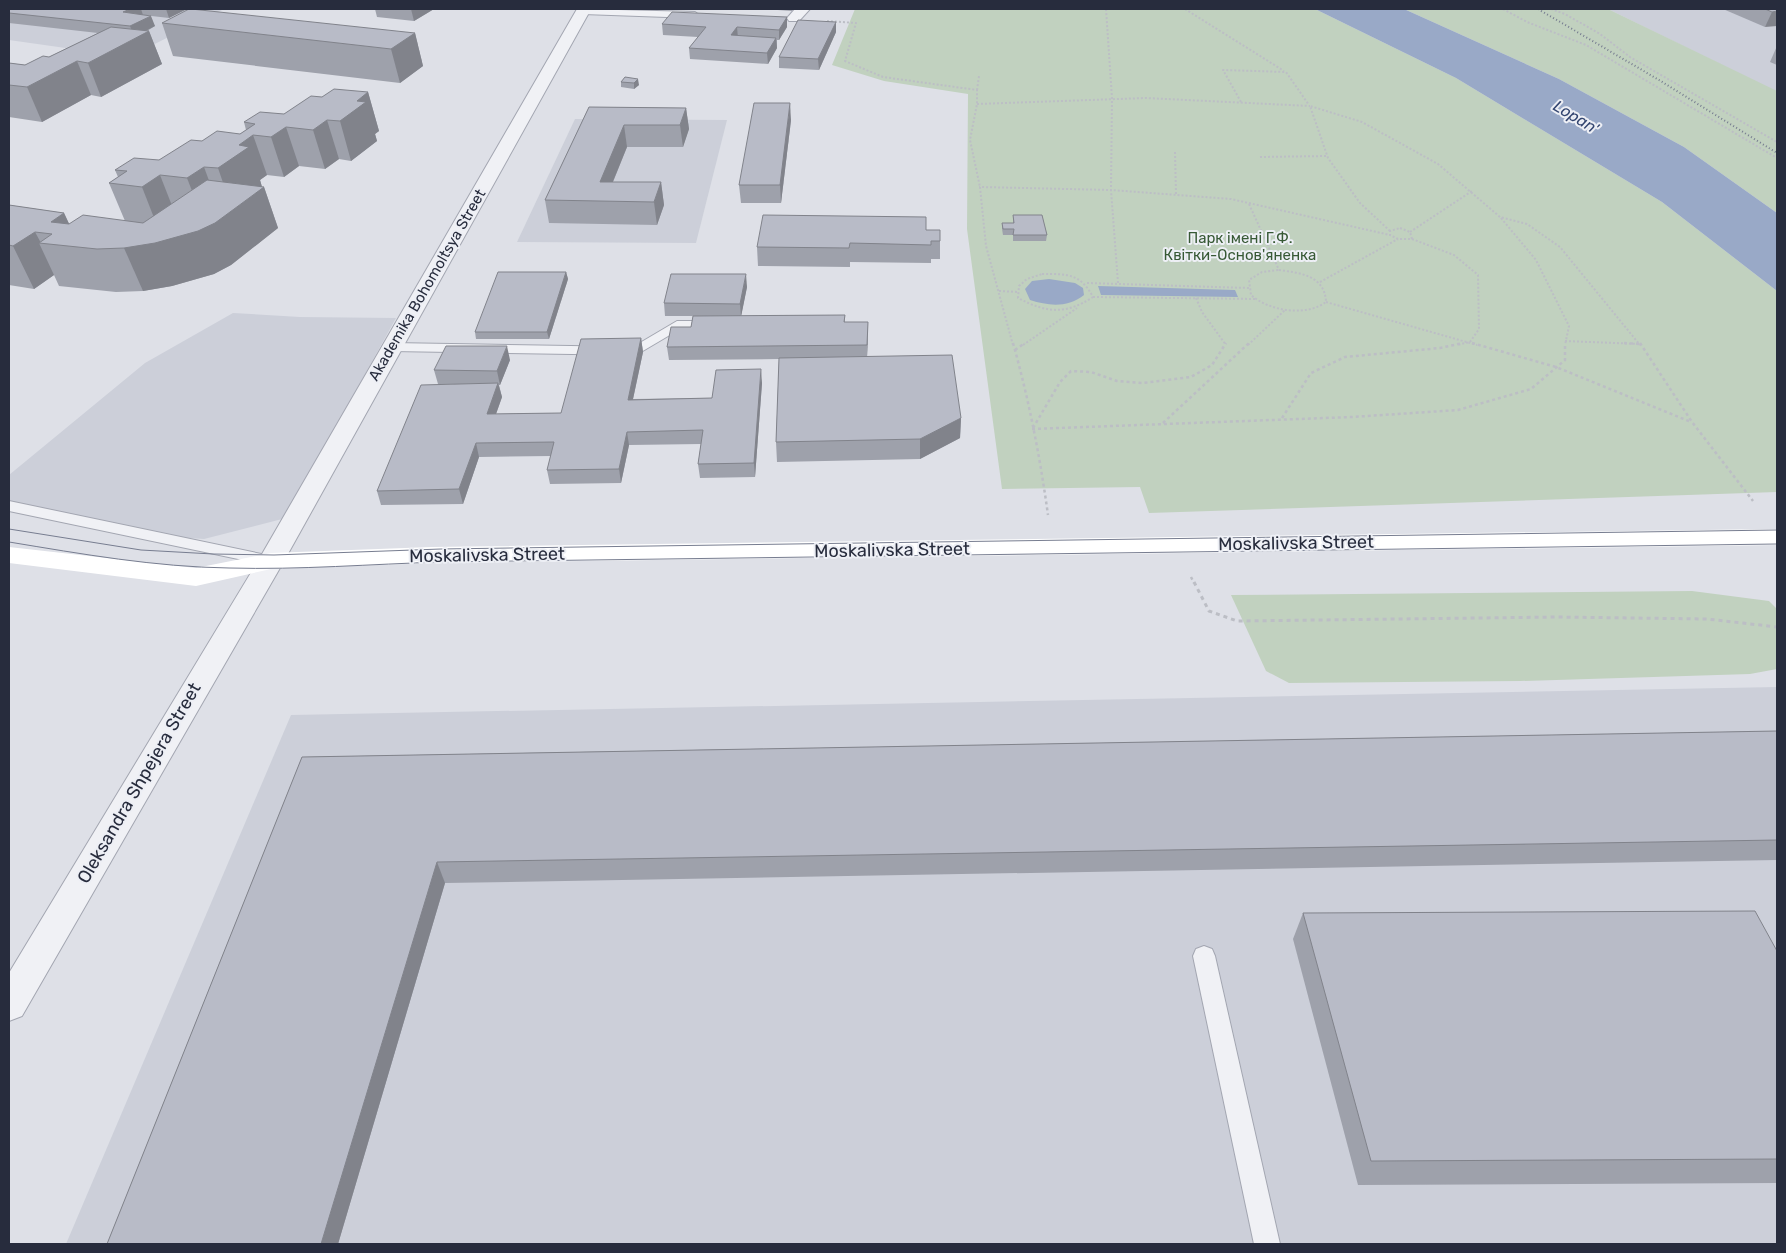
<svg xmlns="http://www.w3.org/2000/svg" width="1786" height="1253" font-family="Rubik,sans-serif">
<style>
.built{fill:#cccfd9}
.green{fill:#c1d1bf}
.water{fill:#99a9c7}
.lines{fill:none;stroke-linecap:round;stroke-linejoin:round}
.lane-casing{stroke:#a3a6b1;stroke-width:2}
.street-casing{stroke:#a3a6b1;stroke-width:2}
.path-far2{stroke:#bcbec5;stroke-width:2;stroke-dasharray:2 2;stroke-linecap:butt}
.path-far1{stroke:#bcbec5;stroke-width:2.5;stroke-dasharray:3 3;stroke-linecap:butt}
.path{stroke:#bcbec5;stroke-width:3;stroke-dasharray:4 4;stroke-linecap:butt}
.lane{fill:#f0f1f5;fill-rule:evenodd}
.street{fill:#f0f1f5;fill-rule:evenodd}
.secondary{fill:#fff;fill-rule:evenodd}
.tram{stroke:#777d90;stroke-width:1}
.rail{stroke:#777d90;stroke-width:2;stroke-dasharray:1 2.5;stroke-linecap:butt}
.wall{fill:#9ea1ab}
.shaded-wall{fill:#81838b}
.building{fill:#b8bbc7;stroke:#81838b}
.labels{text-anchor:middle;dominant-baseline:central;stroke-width:4;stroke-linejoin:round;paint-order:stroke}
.far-park-label{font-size:15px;fill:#375935;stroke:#edeff5}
.far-street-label{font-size:15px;fill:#272c3d;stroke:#edeff5}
.far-water-label{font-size:16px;font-style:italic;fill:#334570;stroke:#edeff5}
.street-label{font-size:18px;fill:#272c3d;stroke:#edeff5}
</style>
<rect width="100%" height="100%" fill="#dee0e7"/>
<g class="built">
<path d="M9,9H224L129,57L9,40Z"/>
<path d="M1608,9H1777V92L1773,90Z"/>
<path d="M575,119L727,120L696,243L517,242Z"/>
<path d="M233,313L300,317L396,318L286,518L204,539L156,536L9,510V475L145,363Z"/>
<path d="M1777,687V1244H66L291,715Z"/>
</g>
<g class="green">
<path d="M855,9H1315L1456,78L1662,202L1777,291V492L1149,513L1140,487L1002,489L967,229L968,94L884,81L832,65Z"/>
<path d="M1404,9H1608L1777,91V213L1684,147L1559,79Z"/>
<path d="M1692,591L1769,601L1777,609V669L1750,674L1520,681L1289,683L1266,671L1231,595Z"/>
</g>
<g class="water">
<path d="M1315,9H1404L1559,79L1684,147L1777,213V291L1662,202L1456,78Z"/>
<path d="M1049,279L1075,283L1083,288L1084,295C1067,308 1049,306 1030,300L1025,289L1032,281Z"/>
<path d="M1098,286L1235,290L1238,297L1101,295Z"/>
</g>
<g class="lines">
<g class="lane-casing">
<g id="lane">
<path d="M580,9L695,12L699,15L695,18L583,14L579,11Z"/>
<path d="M677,321H716L723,325L716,329H680L636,355L392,351L385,347L392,343L633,347Z"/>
<path d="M9,501L271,556L277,557L279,561L277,565L271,566L9,511Z"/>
<path d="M1204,946L1212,949L1215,956L1280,1244H1254L1193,956L1196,949Z"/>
</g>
</g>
<g class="street-casing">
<g id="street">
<path d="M577,9H591L284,561L22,1016L9,1021V973L258,561Z"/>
<path d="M795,9H810L799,21H789L787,18Z"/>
</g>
</g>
<g class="path-far2">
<path d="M1185,9L1284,71"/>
<path d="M1503,9L1527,22L1586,45L1777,158"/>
<path d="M1551,9L1565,14L1600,34L1630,57L1777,142"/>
<path d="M827,21L856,23L845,61L883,77L977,90V104L970,140L980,187"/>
<path d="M977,90L979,76"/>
<path d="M1241,102L1223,70L1286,72L1309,105"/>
<path d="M977,104L1146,98L1310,106"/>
<path d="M1175,152L1176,195"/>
<path d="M1260,157L1327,156"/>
<path d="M1249,204L1279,270"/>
<path d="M1501,218L1536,260L1569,326L1565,345"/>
<path d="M1400,228L1410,232L1412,239H1398L1390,235V231Z"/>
<path d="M1390,231L1360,203L1328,158L1310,106L1362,122L1438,164L1500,217L1527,224L1560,247L1640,345"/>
<path d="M1410,232L1472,191"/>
<path d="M1412,239L1454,255L1478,275L1479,329L1470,342L1457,345"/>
<path d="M1279,270C1301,273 1325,276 1326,302C1306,317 1269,311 1251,295L1249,280L1262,272Z"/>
<path d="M1042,274C1067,274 1080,273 1093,297C1065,315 1047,313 1018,298L1019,286L1027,279Z"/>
<path d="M1320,282L1398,239"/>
<path d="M1087,283L1249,288"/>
<path d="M1118,283L1111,190L1231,199L1390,235"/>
<path d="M999,291L1019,292"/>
<path d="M1093,297L1257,299"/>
<path d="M1196,298L1202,312L1226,345"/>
<path d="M1326,302L1477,345"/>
<path d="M1565,341L1640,344"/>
<path d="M1013,345L986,246L980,187L1111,190L1112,98L1106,9"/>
<path d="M1023,345L1077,308"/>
<path d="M1248,345L1285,310"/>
</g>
<g class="path-far1">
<path d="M1013,343C1029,400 1040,457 1048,515"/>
<path d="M1472,343L1556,367L1691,422"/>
<path d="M1624,343L1640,344"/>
<path d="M1640,343L1692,422L1753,501"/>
<path d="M1015,350L1025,343"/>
<path d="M1282,418L1311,373L1345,357L1440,348L1463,343"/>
<path d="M1163,423L1249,343"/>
<path d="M1033,428L1060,382L1071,371L1091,372L1117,381L1143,383L1191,377L1212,365L1226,343"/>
<path d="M1032,429L1352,417L1458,410L1531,389L1565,360V343"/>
<path d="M1191,577L1194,583"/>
</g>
<path class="path" d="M1194,582L1209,611L1237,621L1557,617L1707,619L1777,627"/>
<use href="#lane" class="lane"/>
<use href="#street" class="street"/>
<path class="secondary" d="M1777,529V545L432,563L271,569L196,586L9,563V547L196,568L271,553L432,547Z"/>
<g class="tram">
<path d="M9,529L141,550L213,554L274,555L441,549L1777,530"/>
<path d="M9,542C82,554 155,567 229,568C300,570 371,564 442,562L1777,544"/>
</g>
<path class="rail" d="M1538,9L1659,80L1777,153"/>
</g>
<g class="wall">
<path d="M9,9H187L169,18L143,15L155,26L147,31H149L162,64L101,97L91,95L42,122L9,117V63L25,65L49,57L98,33L9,23Z"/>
<path d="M375,9H434L414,21L377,17Z"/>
<path d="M763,9H793L792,11Z"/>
<path d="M1723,9H1777L1765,27Z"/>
<path d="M787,17V27L779,40H777V48L768,64L690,59L689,48L698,37L663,35L662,24Z"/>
<path d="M836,22V32L819,70L779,68V57Z"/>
<path d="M162,23L415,33L423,66L400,83L173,56Z"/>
<path d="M1777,46V65L1770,62Z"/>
<path d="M625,77L639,85L634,89L621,87V82Z"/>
<path d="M368,92L379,131L375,134L377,141L351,161L339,159L325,169L299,166L284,177L267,175L260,180L262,187H264L278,228L231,265L214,274L172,286L143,291L116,292L59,286L54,275L34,289L9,285V205L64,213L69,224L125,221L109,183L118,177L115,170L159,160L202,141L240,134L246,130L244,122L284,114L322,97Z"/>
<path d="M589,107L686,108L689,129L683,147H627L613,182H661L664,205L657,225L549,223L545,200Z"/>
<path d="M791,120L781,203H741L739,185Z"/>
<path d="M1013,215L1047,235L1046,241H1013V235H1003L1002,229V223H1013Z"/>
<path d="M926,230H940V259H931V263L850,262V267L758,266L757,247Z"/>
<path d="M566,272L568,279L549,339H476L475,332Z"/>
<path d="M747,287L741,316L845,315V322H868L867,356L961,418L960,438L920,459L777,462L776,442L779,359L669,360L667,347L691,327L693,316H665L664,303Z"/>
<path d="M641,338L643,352L633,399L712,398L762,383L755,477L700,478L698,464L701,444L629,445L621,483L550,484L547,470L551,456L479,457L463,504L381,505L377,491L454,384H438L434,370L510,360L500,385H499L502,397L496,414L561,413Z"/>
<path d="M1777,731V860L445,883L338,1244H107L302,757Z"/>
<path d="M1303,913L1777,951V1183L1358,1185L1293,939Z"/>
</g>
<g class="shaded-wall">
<path d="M130,9H141L143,15L123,12Z"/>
<path d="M166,9H187L169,18Z"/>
<path d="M411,9H434L414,21Z"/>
<path d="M1777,11V26L1765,27L1772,12Z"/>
<path d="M151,16L155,26L134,37L130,26Z"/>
<path d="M787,17V27L779,40V30Z"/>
<path d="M836,22V32L819,70L818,59Z"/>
<path d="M737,27L738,38L731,35Z"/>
<path d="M149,31L162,64L101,97L88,63Z"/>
<path d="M415,33L423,66L400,83L391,49Z"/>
<path d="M776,38L777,48L768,64L767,53Z"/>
<path d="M77,61L91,95L42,122L27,87Z"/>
<path d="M638,79L639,85L634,89V83Z"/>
<path d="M368,92L379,131L375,134L377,141L351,161L340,121L357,101Z"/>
<path d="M790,103L791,120L781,203L780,185Z"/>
<path d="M686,108L689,129L683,147L680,125Z"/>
<path d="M327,120L339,159L325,169L313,130Z"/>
<path d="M624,125L627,147L605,201L600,182Z"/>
<path d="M286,127L299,166L284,177L271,137Z"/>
<path d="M253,135L267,175L260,180L262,187L232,209L218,168L239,145Z"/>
<path d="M204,167L219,208L203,219L187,178Z"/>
<path d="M160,175L176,216L158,228L142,187Z"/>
<path d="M661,182L664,205L657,225L654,202Z"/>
<path d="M264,187L278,228L231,265L214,274L172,286L143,291L124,248Z"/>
<path d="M64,213L80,247L51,222Z"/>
<path d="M35,232L41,243H39L54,275L34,289L13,246Z"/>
<path d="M566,272L568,279L549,339L547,332Z"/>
<path d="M746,274L747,287L741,317L740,304Z"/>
<path d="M868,322V335L867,358V345Z"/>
<path d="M641,338L643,352L630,413L628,400Z"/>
<path d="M507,346L510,360L500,385L497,371Z"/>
<path d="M761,369L762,383L755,477L754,463Z"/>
<path d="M498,383L502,397L491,428L487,414Z"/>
<path d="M961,418L960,438L920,459V439Z"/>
<path d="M627,432L629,445L621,483L619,469Z"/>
<path d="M476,443L479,457L463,504L459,489Z"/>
<path d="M437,862L445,883L338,1244H321Z"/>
</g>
<g class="building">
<path d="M9,9H130L123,12L151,16L130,26L9,13Z"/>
<path d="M189,9H191L415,33L391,49L162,23Z"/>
<path d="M1765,9H1777V11L1772,12Z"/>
<path d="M672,12L787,17L779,30L737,27L731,35L776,38L767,53L689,48L706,27L662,24Z"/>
<path d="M798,20L836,22L818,59L779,57Z"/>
<path d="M111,27L149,31L88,63L77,61L27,87L9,85V63L25,65L43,56L49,57Z"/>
<path d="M625,77L638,79L634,83L621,82Z"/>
<path d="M334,89L368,92L357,101L366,102L340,121L327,120L313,130L286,127L271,137L253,135L239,145L249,147L218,168L204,167L187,178L160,175L142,187L109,183L127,171L115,170L134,158L159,160L191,140L202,141L217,131L240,134L255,124L244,122L260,112L284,114L311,96L322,97Z"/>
<path d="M754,103H790L780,185H739Z"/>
<path d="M589,107L686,108L680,125H624L600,182H661L654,202L545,200Z"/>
<path d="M207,180L264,187L215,223L198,231L155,243L124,248L97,249L39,243L52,234L35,232L13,246L9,245V205L64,213L51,222L69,224L83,215L143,223Z"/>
<path d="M763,215L926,217V230H940V241H931V245L850,243L849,248L757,247Z"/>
<path d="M1013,215H1042L1047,235H1013L1014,229H1003L1002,223H1014Z"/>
<path d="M498,272H566L547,332H475Z"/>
<path d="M671,274H746L740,304L664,303Z"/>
<path d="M845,315L844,322H868L867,345L667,347L671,327H691L693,316Z"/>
<path d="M641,338L628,400L712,398L716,370L761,369L754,463L698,464L703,430L627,432L619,469L547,470L554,442L476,443L459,489L377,491L421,385L498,383L487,414L561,413L581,339Z"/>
<path d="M446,346H507L497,371L434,370Z"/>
<path d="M952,355L961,418L920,439L776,442L779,358Z"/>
<path d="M1777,731V840L437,862L321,1244H107L302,757Z"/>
<path d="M1755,911L1777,951V1159L1371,1161L1303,913Z"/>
</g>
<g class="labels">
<g class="far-park-label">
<text x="1240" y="238">Парк імені Г.Ф.<tspan x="1240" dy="17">Квітки-Основ'яненка</tspan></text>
</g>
<g class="far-street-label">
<text transform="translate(427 285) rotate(-60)">Akademika Bohomoltsya Street</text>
</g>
<g class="far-water-label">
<text transform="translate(1576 117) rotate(31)">Lopan'</text>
</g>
<g class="street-label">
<text transform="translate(1296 543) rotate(-1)">Moskalivska Street</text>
<text transform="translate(892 550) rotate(-1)">Moskalivska Street</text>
<text transform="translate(487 555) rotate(-1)">Moskalivska Street</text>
<text transform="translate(139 783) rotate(-60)">Oleksandra Shpejera Street</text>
</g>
</g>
<rect width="1786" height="1253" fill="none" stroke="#272c3d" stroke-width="20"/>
</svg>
